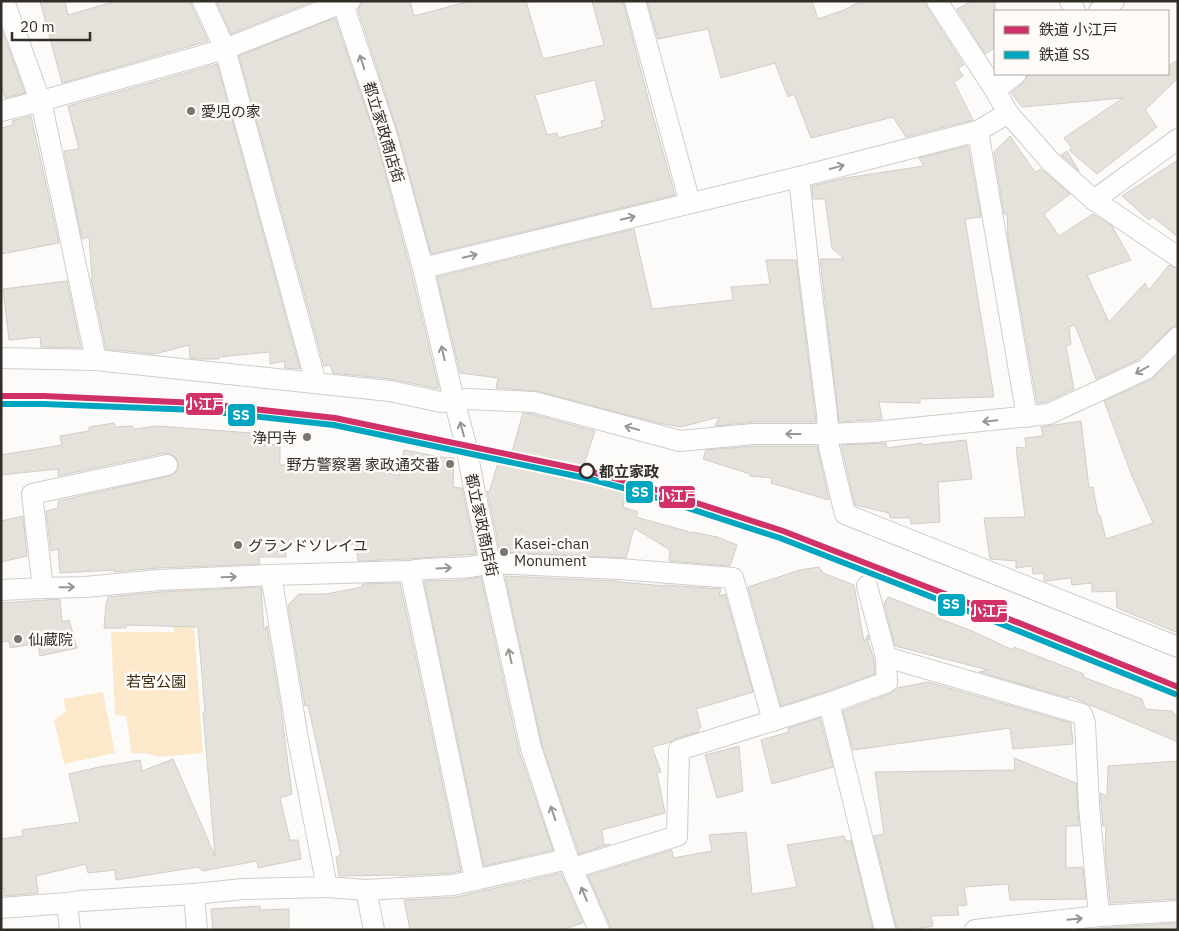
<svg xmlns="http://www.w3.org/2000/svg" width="1179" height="931" font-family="'IBM Plex Sans','Noto Sans JP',sans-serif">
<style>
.green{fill:#fce9cc}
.building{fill:#e5e2dc;stroke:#d1ceca;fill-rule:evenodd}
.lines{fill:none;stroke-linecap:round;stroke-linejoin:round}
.street-casing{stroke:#d0cdc9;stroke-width:22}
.street{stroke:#fffefe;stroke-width:20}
.rail-1-casing{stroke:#fefbf8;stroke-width:10}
.rail-2-casing{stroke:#fefbf8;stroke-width:10}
.rail-1{stroke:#d13169;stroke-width:6}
.rail-2{stroke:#00a6bf;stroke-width:6}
.oneway{stroke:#989692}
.poi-dot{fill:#797670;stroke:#fefbf8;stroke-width:2}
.stop-dot{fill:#fefbf8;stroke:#322e27;stroke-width:2.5}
.labels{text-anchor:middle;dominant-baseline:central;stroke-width:5;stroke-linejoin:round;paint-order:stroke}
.poi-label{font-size:15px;fill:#322e27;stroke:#fefbf8;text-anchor:start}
.street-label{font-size:15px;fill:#322e27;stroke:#fefbf8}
.stop-label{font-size:15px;font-weight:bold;fill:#322e27;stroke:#fefbf8;text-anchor:start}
.park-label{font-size:15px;fill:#3b2a0c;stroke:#fefbf8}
.line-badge{stroke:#fefbf8;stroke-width:2}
.badge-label{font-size:14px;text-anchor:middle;font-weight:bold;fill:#fff}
</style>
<rect width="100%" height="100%" fill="#fdfbf9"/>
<g class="green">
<path d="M191,585L203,753L160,757L145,753L132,754L126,716L115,715L111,632H174L172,587Z"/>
<path d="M103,692L115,753L64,764L54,720L66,711L63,699Z"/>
</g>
<g class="building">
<path d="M40,1H65L68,15L116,1H191L192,6L208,41L62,83Z"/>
<path d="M216,1H314L231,34Z"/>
<path d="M362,1H410L414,16L470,1H526L543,59L604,45L592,1H623L649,102L675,195L431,254L398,133L358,10L361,5ZM595,80L605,120L601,121L602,127L558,138L557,133L547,135L535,95Z"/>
<path d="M647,1H812L818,19L844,10L861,1H924L927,7L964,65L958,68L963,76L954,82L973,120L906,137L893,117L811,138L794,94L788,97L775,63L721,78L708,29L658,39Z"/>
<path d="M972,1H995V48L985,54L957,9Z"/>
<path d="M335,18L376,139L411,271L439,389L391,379L333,373L330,365L324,366L239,56Z"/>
<path d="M1,28L25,93L5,98L1,84Z"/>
<path d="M1178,60V78L1145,110L1157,127L1097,174L1069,150L1072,148L1064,138L1123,98L1022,107L1011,93L1023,83L1027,76L1031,74H1168V66Z"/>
<path d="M217,64L300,369L285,368L284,361L270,364V352L219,357V359H198L190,358L189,345L155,354L106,349L91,278H92L89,237L82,239L64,151L79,149L68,106Z"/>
<path d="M31,116L59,243L1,254V128L13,125L12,121Z"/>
<path d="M1010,136L1035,172L1041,169L1070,194L1044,214L1059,236L1093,214L1112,226L1131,260L1087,275L1109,322L1145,283L1149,290L1169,265L1178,269V325L1174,326L1170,329L1139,359L1096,379L1075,325L1069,327L1071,344L1066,346L1074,389L1046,402L1037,403L1008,238L1007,214H1004L994,152Z"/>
<path d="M968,146L981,217L965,219L994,397L920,399V403L879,402L882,419L839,422L820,259H844L832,248L825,199H813L812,186L845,178L924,166L919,158Z"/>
<path d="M1067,151L1079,171L1061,155Z"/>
<path d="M1178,160V237L1153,217L1149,220L1122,196Z"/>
<path d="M634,229L652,309L733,300L731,287L770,284L766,260H796L816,422H753L715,426L719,417L681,427L658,423L537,391L496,388L498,378L460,373L437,277Z"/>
<path d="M67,281L81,348L41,347L40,337L9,340L3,289Z"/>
<path d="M1178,354V633L1117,608L1116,591L1092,592V583L1072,585L1071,578L1046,581H1044V573L1033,574L1032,566L1016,568V561L990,559L984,518L1025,517L1016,447L1026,448L1025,438L1043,436L1041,427L1081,421L1089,488L1093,487L1098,515H1100L1106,539L1153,523L1132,476L1104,401L1151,380Z"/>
<path d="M523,413L532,414L595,431L579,479L626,490L623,507L638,512L636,517L693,533V532L717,537L737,545L730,566L669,561L670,550L634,528L626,558L500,552L487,491L489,492L499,460L509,462Z"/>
<path d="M114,423L115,427L132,426L133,429L158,426L265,434V446L280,443V465L329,462L330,469L355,464L359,468L366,466L399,476L404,450L441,457L454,458L453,487L462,488L476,554L409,559L358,561L356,544L334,545L332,541L286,542V557H259L260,564L158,568L114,572L115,570L60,573L58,549L51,551L46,511L58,508V501L170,476L175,473L178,469V462L175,457L170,454L165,453L58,476V469L1,475V455L62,445L60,436L89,431V427Z"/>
<path d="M966,440L972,479L938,482L940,522L911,524L910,518H890L889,513L855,505L841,445L886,443L887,448L922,443V445Z"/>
<path d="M754,446H817L829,500L771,483L772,478L750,476V474L703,459L706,450Z"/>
<path d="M23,516L27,556L1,562V521Z"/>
<path d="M819,567L823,573L854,585L864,642L868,635L869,640L867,639L874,659L875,674L825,692L781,706L748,587L800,570Z"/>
<path d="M505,576L618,581L619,582L665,586V585L721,589L719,596L725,594L753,692L696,709L701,726L698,732L675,739L671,742L652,747L661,772L657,773L665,813L602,830L604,845L610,844L579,854L542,745Z"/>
<path d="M481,577L519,751L553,850L484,866L424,581L461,580Z"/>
<path d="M400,583L461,871L451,873L399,876L398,875L339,876L336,857L341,855L308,705L305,706L288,605L299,594H326L362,587V584Z"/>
<path d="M261,587L264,630L267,626L281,710L292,794L280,798L290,840H298L301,859L258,868L257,861L203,871L198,867L116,880L115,870L88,873L86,864L36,876L38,893L4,896V888L1,889V839L23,836L22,830L80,822L69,774L99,767L140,760L142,771L173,759L215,856L203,712H205L198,627L126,625V628H104L106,605L108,597L160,592Z"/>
<path d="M888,597L935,615V617L972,631L1013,650L1014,647L1084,674L1083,677L1142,699L1145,709L1172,711L1178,718V742L1069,696V698L979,672L988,670L895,646L884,604Z"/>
<path d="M60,599L62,622L69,620L77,648L40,656L38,643L10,648L9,641L1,642V603Z"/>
<path d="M928,682L1071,723L1073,744L1013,749L1010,728L853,750L843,711L891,693L897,688Z"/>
<path d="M820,718L833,767L772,784L761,740L789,732L788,728Z"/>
<path d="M739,746L743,791L717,798L705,755Z"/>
<path d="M1014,758L1076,783L1079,826H1066V868L1083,867L1086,899L1010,900L1008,884L964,887L967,905L957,906L959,915L931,916L933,926L911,930H897L874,836L884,834L875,772L1015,770Z"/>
<path d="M1178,761V899L1110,903L1105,849L1106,826H1103L1100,793L1107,796L1108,766Z"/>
<path d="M746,832L752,894L797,887L787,845L844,836L846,841L851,840L873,930H611L610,925L588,876L672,850L673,858L712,851L709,835Z"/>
<path d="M561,873L583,923L561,930H410L404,900L456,897Z"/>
<path d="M260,906V910L289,909V930H213L211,909Z"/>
<path d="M1178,923V930H1098V928H1100Z"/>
</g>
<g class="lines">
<g class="street-casing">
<g id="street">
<path d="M4,1L37,92L41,101L96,360"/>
<path d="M203,1L225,49L316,383"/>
<path d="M342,1L387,136L423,268L454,400L466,445L472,478L490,563L531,748L568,859L599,930"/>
<path d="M635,1L690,203"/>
<path d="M937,1L995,90L1008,113L1050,161L1094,200L1178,257"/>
<path d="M1070,1L1075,11"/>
<path d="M1099,11L1114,1"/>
<path d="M995,90L1016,74"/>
<path d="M1,111L41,101L225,49L342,3L350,1"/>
<path d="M978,131L1027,417"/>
<path d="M799,177L810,279L827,414L829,447L845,514L1178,647"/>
<path d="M1094,200L1178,139"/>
<path d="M423,268L799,177L978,131L1008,113"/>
<path d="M1,358L96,360L390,391L441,402L469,399L534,402L680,441L753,434H829L874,432L1049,414L1146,369L1178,337"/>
<path d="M410,571L475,880"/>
<path d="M271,575L298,739L327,887"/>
<path d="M43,588L32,494L167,465"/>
<path d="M1,590L43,588L85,587L159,580L271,575L410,571C436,566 464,571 490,563L619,569L733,578L773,721"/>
<path d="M886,657L1082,714L1085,723L1089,806L1099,916"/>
<path d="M829,703L885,930"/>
<path d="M573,868L677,836L679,750L829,703L887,682L886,657L867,586"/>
<path d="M366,890L374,930"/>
<path d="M194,894L197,930"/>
<path d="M67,903L70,930"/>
<path d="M1,908L67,903L80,901L194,894L243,889L327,887L366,890L453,885L568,859"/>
<path d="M975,930L1099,916L1178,911"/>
</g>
</g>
<use href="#street" class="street"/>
<g class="rail-1-casing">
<path id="rail-1" d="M1,396H44L198,403L335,418L592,472L644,486L783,531L994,613L1178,687"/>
</g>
<g class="rail-2-casing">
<path id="rail-2" d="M1,404H44L197,410L334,425L590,479L642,493L780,538L991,620L1175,694"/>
</g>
<use href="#rail-1" class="rail-1"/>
<use href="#rail-2" class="rail-2"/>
</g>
<defs><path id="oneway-shaft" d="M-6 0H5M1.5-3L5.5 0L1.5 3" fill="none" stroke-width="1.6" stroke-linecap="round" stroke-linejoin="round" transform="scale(1.25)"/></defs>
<g class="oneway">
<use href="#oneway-shaft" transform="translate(362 62) rotate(-108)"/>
<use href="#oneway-shaft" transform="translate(837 167) rotate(-15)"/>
<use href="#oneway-shaft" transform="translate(628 218) rotate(-14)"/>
<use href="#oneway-shaft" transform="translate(470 256) rotate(-14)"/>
<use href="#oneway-shaft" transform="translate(443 353) rotate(-103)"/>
<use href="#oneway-shaft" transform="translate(1142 370) rotate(150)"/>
<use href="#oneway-shaft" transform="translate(990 421) rotate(174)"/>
<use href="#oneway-shaft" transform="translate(632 428) rotate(-165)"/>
<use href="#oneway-shaft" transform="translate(462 429) rotate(-105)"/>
<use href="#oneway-shaft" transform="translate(793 434) rotate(180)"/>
<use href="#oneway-shaft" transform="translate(444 568) rotate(-3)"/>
<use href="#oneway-shaft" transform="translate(229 577) rotate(-2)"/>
<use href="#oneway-shaft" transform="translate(67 587) rotate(-1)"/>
<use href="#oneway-shaft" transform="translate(510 656) rotate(-102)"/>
<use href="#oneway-shaft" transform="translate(553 813) rotate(-109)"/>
<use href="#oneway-shaft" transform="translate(584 894) rotate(-113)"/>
<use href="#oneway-shaft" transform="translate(1075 919) rotate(-6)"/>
</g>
<g class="poi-dot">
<circle cx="191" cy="111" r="5"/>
<circle cx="307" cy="437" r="5"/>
<circle cx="450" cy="464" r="5"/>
<circle cx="238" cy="545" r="5"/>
<circle cx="504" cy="552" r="5"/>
<circle cx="18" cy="639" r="5"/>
</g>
<circle class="stop-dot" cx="587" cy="471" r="7"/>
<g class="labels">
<g class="poi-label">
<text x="201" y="111">愛児の家</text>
<text x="297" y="437" text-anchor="end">浄円寺</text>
<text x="440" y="464" text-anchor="end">野方警察署 家政通交番</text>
<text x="514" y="543">Kasei-chan<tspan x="514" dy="17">Monument</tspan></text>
<text x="248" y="545">グランドソレイユ</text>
<text x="28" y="639">仙蔵院</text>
</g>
<g class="street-label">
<text transform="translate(384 132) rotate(73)">都立家政商店街</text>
<text transform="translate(482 525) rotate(78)">都立家政商店街</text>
</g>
<g class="stop-label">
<text x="599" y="471">都立家政</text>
</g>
<g class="park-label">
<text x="156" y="681">若宮公園</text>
</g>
</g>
<g class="line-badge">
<rect x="185" y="392" width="39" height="24" rx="5" fill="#d13169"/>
<rect x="227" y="403" width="29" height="24" rx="5" fill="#00a6bf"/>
<rect x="625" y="480" width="29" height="24" rx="5" fill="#00a6bf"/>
<rect x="658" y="485" width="38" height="24" rx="5" fill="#d13169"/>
<rect x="937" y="593" width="29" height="24" rx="5" fill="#00a6bf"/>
<rect x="970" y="599" width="38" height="24" rx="5" fill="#d13169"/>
</g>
<g class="badge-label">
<text x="205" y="409">小江戸</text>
<text x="241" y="420">SS</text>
<text x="640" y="497">SS</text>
<text x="677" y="501">小江戸</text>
<text x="951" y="609">SS</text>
<text x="989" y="616">小江戸</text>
</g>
<rect width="1179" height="931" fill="none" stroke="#322e27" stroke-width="5"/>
<rect x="994" y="10" width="175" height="65" fill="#fefbf8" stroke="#aca9a4"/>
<rect x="1004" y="26" width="25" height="8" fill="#d13169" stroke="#aca9a4"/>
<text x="1039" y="35" font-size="15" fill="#322e27">鉄道 小江戸</text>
<rect x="1004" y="51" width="25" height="8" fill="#00a6bf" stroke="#aca9a4"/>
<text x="1039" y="60" font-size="15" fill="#322e27">鉄道 SS</text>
<path d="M12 32v8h78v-8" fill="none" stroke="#322e27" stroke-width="2.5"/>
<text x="20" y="32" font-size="15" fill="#322e27" stroke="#fefbf8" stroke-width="4" paint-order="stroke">20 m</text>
</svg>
